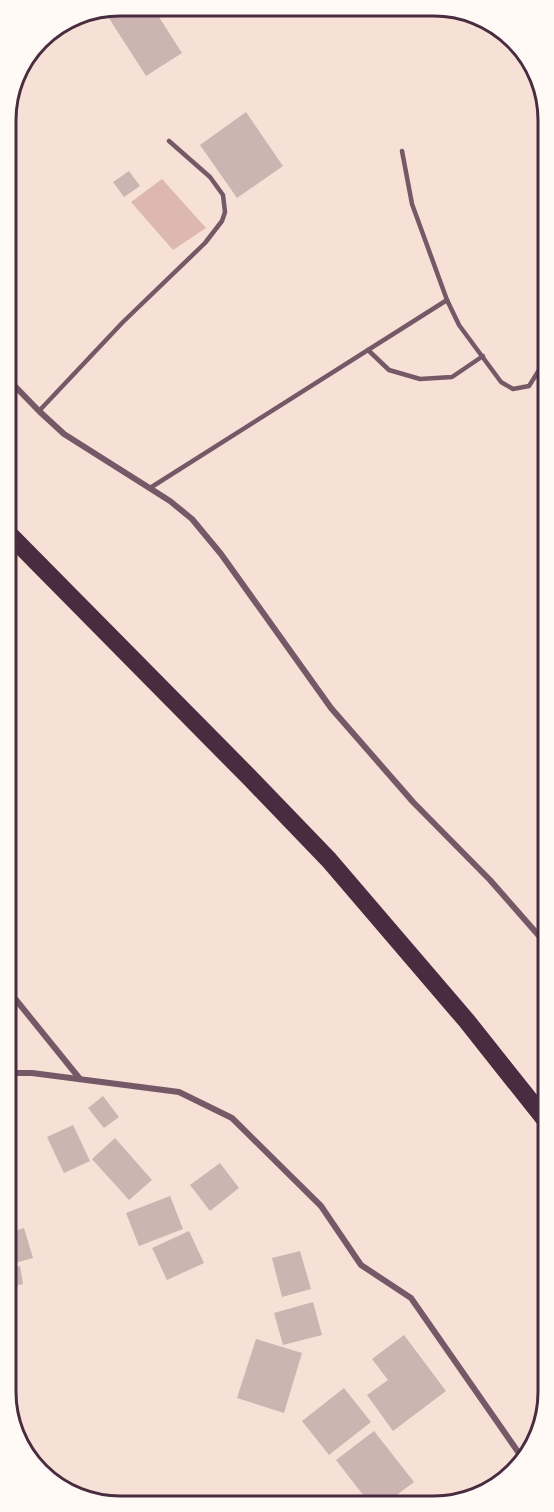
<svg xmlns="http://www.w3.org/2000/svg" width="554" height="1512" font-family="Poppins,sans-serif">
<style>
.water{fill:#dcb8b0}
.building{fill:#ccb4b1}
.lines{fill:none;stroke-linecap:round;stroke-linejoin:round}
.service{stroke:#755966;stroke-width:4.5}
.minor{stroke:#755966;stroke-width:6}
.motorway{stroke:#4a2c40;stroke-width:18}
.rim{fill:none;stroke:#4a2c40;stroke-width:3}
</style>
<rect width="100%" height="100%" fill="#f7e1d7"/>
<path class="water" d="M162,179L206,228L173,250L131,202Z"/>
<g class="building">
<path d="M121,6H152L182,53L146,76L105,12Z"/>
<path d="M246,112L283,166L237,198L200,145Z"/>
<path d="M129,171L140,186L124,197L113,182Z"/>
<path d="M103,1096L119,1117L104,1128L88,1108Z"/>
<path d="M73,1125L90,1161L64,1173L47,1137Z"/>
<path d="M115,1138L152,1180L129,1200L92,1159Z"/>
<path d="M220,1163L239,1188L210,1211L190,1185Z"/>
<path d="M170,1196L183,1229L139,1246L126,1213Z"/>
<path d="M24,1228L33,1258L8,1265V1233Z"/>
<path d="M189,1231L204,1263L167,1280L152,1248Z"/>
<path d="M300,1251L311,1289L282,1297L272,1258Z"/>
<path d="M20,1266L23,1284L8,1288V1268Z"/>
<path d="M313,1302L322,1335L283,1345L274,1313Z"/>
<path d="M404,1335L446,1391L393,1431L367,1395L388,1380L372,1359Z"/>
<path d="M9,1336L14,1357L8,1359V1337Z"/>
<path d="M256,1339L302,1353L284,1413L237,1398Z"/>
<path d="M344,1388L371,1422L329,1455L302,1421Z"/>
<path d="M374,1431L414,1482L385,1504H370L336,1460Z"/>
</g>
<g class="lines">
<g class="service">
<path d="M402,151L412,204L447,300L459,325L501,382L513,389L529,386L546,359"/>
<path d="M368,350L389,370L420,379L452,377L483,356"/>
<path d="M39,411L123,322L205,243L222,221L225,212L223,195L210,177L169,141"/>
<path d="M150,488L447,300"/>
</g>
<g class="minor">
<path d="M7,378L39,411L64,434L170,501L192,519L221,554L331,708L413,802L490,880L547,945"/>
<path d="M8,990L80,1079"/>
<path d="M8,1073H32L179,1092L232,1118L321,1206L361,1265L411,1298L523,1459"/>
</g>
<path class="motorway" d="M7,532L251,779L329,860L466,1020L547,1122"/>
</g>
<path d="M0 0H554V1512H0ZM120 16H434A104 104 0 0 1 538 120V1392A104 104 0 0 1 434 1496H120A104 104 0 0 1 16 1392V120A104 104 0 0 1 120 16Z" fill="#fffaf5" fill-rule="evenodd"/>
<path class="rim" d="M120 16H434A104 104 0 0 1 538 120V1392A104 104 0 0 1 434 1496H120A104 104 0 0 1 16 1392V120A104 104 0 0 1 120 16Z"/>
</svg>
